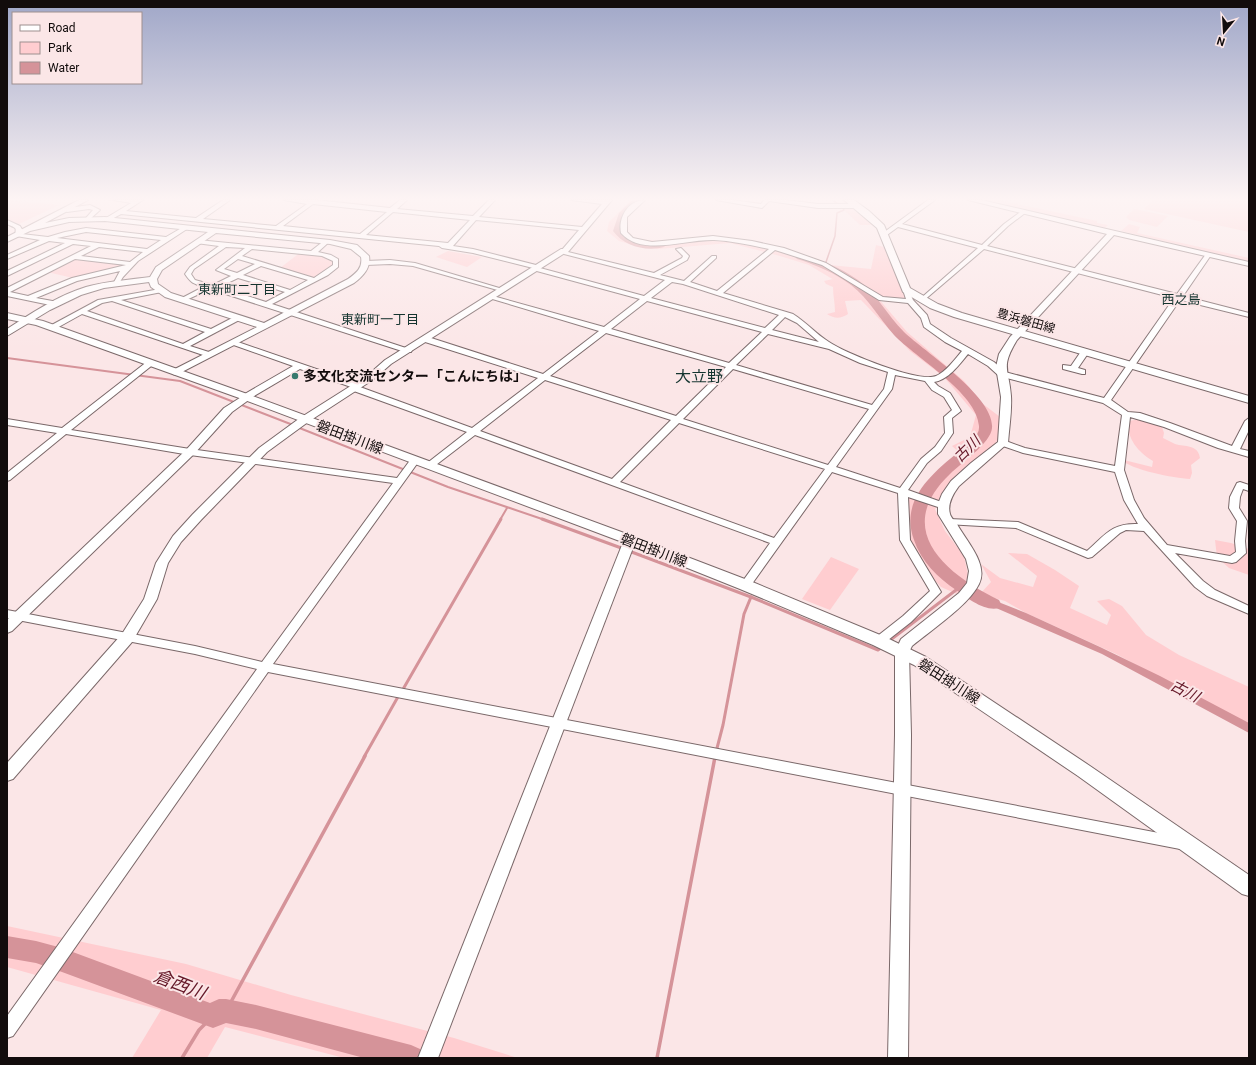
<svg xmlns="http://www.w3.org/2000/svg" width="1256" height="1065" font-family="Roboto,'Noto Sans JP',sans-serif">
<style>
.green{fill:#ffcdd0}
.water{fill:#d59399}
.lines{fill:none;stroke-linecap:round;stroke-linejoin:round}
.stream-far3{stroke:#d59399;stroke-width:1.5}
.stream-far2{stroke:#d59399;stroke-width:2}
.stream-far1{stroke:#d59399;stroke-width:3}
.stream{stroke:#d59399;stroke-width:3.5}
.river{fill:#d59399;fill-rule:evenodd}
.minor-casing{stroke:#7a6869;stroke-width:2}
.tertiary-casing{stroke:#7a6869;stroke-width:2}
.secondary-casing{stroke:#7a6869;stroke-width:2}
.minor{fill:#fff;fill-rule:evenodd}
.tertiary{fill:#fff;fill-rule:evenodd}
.secondary{fill:#fff;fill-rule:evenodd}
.poi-dot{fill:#367b6f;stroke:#fbe6e7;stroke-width:1.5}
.labels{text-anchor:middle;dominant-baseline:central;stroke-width:4;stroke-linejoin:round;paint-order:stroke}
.far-street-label{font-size:12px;fill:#120c0c;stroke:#fbe6e7}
.far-neighbourhood-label{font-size:13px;fill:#14342f;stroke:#fbe6e7}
.far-quarter-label{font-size:13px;fill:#14342f;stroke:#fbe6e7}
.poi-label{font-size:14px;font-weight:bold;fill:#120c0c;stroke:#fbe6e7;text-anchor:start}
.street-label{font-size:14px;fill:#120c0c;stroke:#fbe6e7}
.water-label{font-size:15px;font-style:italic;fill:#641727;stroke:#fbe6e7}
.quarter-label{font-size:16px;fill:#14342f;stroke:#fbe6e7}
.near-water-label{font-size:18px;font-style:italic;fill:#641727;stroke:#fbe6e7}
</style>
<rect width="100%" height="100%" fill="#fbe6e7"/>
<g class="green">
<path d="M7,200L59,205L19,224L7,220Z"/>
<path d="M631,200H642C625,214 619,216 629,238L670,242L712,239L746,243L800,255L831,267L856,282L830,265L871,269L876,245L884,247L910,301L878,298L907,332L964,381L983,404L1004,420L1003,431L991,450L975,459L935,509L945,531L964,556L968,575L965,585L957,594L941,587L918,562L908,542L905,498L917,499L959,452L952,446L970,437L976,415L944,377L910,351L861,300L845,301L848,314C840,319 835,319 827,314L835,312C835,303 833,296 833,287L826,284L824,281L833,279L844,286L809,265L780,256L730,243L658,249L636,246L619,241L607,231L609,222Z"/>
<path d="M982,200H999L1097,221V223L1108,225L1105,228Z"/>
<path d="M1153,200H1249V232L1144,209Z"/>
<path d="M857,207L875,225H860L845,211V208Z"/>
<path d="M1134,209L1168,216L1157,227L1129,220L1126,217Z"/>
<path d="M1129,224L1140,227L1137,233L1249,258V262L1121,231Z"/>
<path d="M448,251L482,257L467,267L436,257Z"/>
<path d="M301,252L333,258L336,265L315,280L280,268Z"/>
<path d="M76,259L124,264L125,266L122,268L73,278L47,272Z"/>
<path d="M1141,419L1162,427L1164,433L1163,438C1167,440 1171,442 1175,444C1185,447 1198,444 1200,458L1191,465L1192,473L1190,479C1174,478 1131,470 1120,459L1152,467L1153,461C1138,452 1127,439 1128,421Z"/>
<path d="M1215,540L1231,543L1249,549V575L1229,568L1217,557Z"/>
<path d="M1008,553L1027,554L1055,570L1079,586L1070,608L1107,625L1111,615L1097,601L1109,599L1122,606L1146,635L1179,655L1249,687V723L1240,720L1116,654L1026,613L1005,601L980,594L991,582L981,564L1000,578L1033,587L1037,576Z"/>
<path d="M831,557L859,569L830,610L802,599Z"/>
<path d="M7,926L186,964L291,995L454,1038L518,1058H344L225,1027L207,1058H132L161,1010L7,967Z"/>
</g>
<path class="water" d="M978,594L1026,613L1100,647L1160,676L1249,723V733L1102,654L973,598Z"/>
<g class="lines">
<g class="stream-far3">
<path d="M109,200L126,202"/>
<path d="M825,265L835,236L837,213L844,210L843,207L832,200"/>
</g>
<g class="stream-far2">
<path d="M7,358L180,381L293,425"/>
<path d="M297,427L448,487L545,520"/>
<path d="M500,520L507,508"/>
</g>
<g class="stream-far1">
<path d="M542,519L624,549"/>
<path d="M629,551L751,597L878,650L882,647"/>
<path d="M889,641L960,587"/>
<path d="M402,691L501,519"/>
<path d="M716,752L723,725L744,614L751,597"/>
<path d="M364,757L399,695"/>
</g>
<g class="stream">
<path d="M226,1011L365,756"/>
<path d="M182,1058L199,1030L213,1016"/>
<path d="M657,1058L715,757"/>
</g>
<g class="river">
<path d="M632,200H642L628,214L623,231C636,248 657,237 666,245L664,247C646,252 624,246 613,231L619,213Z"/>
<path d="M800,254C820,259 841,268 858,280C877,294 887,315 904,332C925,352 995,397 992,428C991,443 961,463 950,474C892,529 945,574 999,600L1001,604L999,608C985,612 967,598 956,590C938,578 921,561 914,540C899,499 934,472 962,449C969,443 980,436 979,426C977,393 916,358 894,335C879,318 869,299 851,285C835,273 816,265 797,259L795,257Z"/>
<path d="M7,936L36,941L62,948L210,1003L219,999H226L256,1005L411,1045L420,1049L424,1058H364L256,1029L226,1023L213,1028L62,972L36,963L7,958Z"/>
</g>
<g class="minor-casing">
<g id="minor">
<path d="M114,200H143L126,211L196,218L223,200H230L203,219L276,226L307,204L284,200H316L390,208L400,200H407L397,209L473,216L489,200H495L479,217L582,227L602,204L571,200H612L568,252L654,273L682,258L683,256L676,249L681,248L689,256L687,260L660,275L684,281L712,256H716V258L690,282L717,291L769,249C751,245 732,241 714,240C686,239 642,257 621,233C618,218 628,200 645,200L627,217V232L633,238L652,242L713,236L752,241L784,248L826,263L883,297L906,299L903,290L908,289L913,300L927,315L930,324L951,338L994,362L1005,372L1104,398L1174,298L984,249L922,302L918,300L920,299L978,248L898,227L887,235H883V233L928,200H935L902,224L982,245L1004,224L1023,210L1025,211V213L1008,226L987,246L1177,294L1206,254H1210L1211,255L1183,296L1249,313V317L1180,300L1111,400L1128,412L1140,413L1170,423L1232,446L1245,421L1249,418V430L1240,449L1249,451V457L1218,448L1164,427L1130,417L1124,470L1134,500L1144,518L1167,545L1230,556L1236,552L1235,541L1237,521L1229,508L1230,497L1237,483L1240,482L1249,485V491L1243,489L1240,497L1239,508L1247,521L1245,541L1246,553L1236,562L1232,563L1175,553L1203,581L1215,590L1249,606V614L1207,596L1195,587L1144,531L1126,530L1120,533L1092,557L1088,558L1016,528L946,524L944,522L949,519L1018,522L1087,551C1106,534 1112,523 1138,524L1124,500L1115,472L1023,453L1000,445L999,443L1003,440L1025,448L1115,466L1122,415L1103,403L999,376L988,366L968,354C959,365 948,380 934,382L938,386L950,393L961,411L952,418L953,433L941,451L927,463L908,490L947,504L949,506L944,509L908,497L910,540L941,592L911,622L883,644L879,645L875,644L873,641L875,638L903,616L930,591L900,540L898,493L832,472L749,588H741L740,585L770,543L475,435L432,468H426L424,466L426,464L467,432L351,390V387L300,369L249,399H243L242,397L243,395L293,366L228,343L232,341H235L360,384V387L472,428L538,378L422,341V337H428L543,374L599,331L489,298V296H493L604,327L640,299L533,270V268L473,253L442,248L439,246L121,214L110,220H106V218L131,203ZM313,204L387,212L360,234L283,226ZM393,212L470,220L448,243L366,235ZM476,220L579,230L561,251L564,254L665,280L644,296L540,268V266L473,249L453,246ZM775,250L822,265L879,300L908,303L921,318L924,327L945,342L962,351C955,359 946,372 936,376C918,383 845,353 829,342C816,334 806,322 793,314L723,293ZM672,282L683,284L779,315L765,328L651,298ZM647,301L762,332L729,363L611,329ZM785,317L797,323L819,342L772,330ZM606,333L726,367L676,416L550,376ZM768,334L829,349L860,363L888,372L884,389L872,405L736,365ZM733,369L869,409L828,465L683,419ZM895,375L925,381L932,390L944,397L952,410L944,417L945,433L935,447L921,459L900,488L836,467L892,389ZM545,380L671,420L612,479L480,431ZM679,423L825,469L774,538L620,482Z"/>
<path d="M716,200H733L761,204L764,200H786L818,204H857L860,206L857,208H818L769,201L762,208Z"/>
<path d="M90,205L100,210L89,220L86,218L93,210L89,209L67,212L64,210L67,208Z"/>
<path d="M7,220L20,226L23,231L22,234L48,237L65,232L86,228L166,237L185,226L190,227L138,261L123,277L118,285L113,284L120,271L77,281L36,298L58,302V306H55L7,296V288L91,246L73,244L7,276V271L65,243L49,241L7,259V255L40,240L16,236C14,227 20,230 7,224ZM86,232L161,240L147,249L57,238ZM99,247L143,252L130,262L81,256ZM75,259L126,265L72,278L28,296L10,292Z"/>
<path d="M198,240L311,251L325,240H329V242L318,252L331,255L338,259V267L328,275L272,304L412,350L411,352H405L210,289L184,301H180V299L203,287C193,283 191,283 185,274L190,267L219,246L196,243V241ZM226,247L245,248L216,270L231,276L213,285L195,280L191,274L194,269ZM252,249L322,256L333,261V265L314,278L242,256ZM238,259L255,264L237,273L224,269ZM261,266L308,280L290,290L243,275ZM238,278L285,292L266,302L219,287Z"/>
<path d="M390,260L415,263L506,290L501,291L413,266L390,264L366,265L363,263L366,261Z"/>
<path d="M160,289L163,291L162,292L121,300L211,329L236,316H242L243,318L190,346L212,353L213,355L209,357L82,314L55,329H49L48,327L98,300ZM112,301L205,332L183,344L87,311L102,303Z"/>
<path d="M1082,350H1085L1089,352L1078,368L1085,370V374H1082L1063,369V365L1071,366Z"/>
<path d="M148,361H151L155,363L71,430L190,449L397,478L411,459L414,458L419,461L273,664L1180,837L1185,839L1187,843L1185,847L1180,849L268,672L13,1036L7,1038V1016L257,669L195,654L7,618V610L195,646L262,662L393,483L190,455L66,434L10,480L7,481V473L57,433L7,425V419L62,428Z"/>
</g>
</g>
<g class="tertiary-casing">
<g id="tertiary">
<path d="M79,200H88L45,223L69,218L105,217L330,240L357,245L369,256C371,268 363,276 354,283L176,375L173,374L171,372L173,370L257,327L165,297L151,287L149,282L104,288L81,295L50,310L7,336V329C32,313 57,296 86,287C107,281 129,280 150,277L156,267L208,232L105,221L69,222L30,231L7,242V237ZM216,233L330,244L351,249L361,257C363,268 356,273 348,279L264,323L171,293L158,284L157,279L162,270Z"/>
<path d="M968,200H981L1249,262V266L1114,235L1017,340C1000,368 1009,368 1011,396C1012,411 1009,428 1008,443L959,486C953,494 947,504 950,514C951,518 955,521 957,524C966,541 989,564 979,584C969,605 930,631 912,646L909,652L911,735L908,1058H888L895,735V652L901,639L959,593L967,583L969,571L966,559L938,514V504L942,494L951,481L971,463L998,442L1001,397L996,367L999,354L1010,337L1107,234Z"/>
<path d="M561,249H564L568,251L391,364L374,379L308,422L267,452L201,520L181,542L168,563L157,599L132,642L13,779L7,781V763L122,634L144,599L156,563L173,536L193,514L259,448L300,418L368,375L385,360Z"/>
<path d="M246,394L251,397L250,399L232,412L194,454L12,631L7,633V620L186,450L224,408Z"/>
<path d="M630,536L634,537L636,540L438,1058H418L624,540L626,537Z"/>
</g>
</g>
<g class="secondary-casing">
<g id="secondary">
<path d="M844,200H854L869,211L884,225L910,288L938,304L962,313L1249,396V403L954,317L930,308L903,292L877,228Z"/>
<path d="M7,313L43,321L250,395L635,537L750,581L885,637L926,657L1090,766L1249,875V896L1242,894L1078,776L914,665L873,645L740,589L625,543L242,399L36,325L7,319Z"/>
</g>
</g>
<use href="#minor" class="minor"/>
<use href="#tertiary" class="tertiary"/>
<use href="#secondary" class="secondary"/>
</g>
<linearGradient id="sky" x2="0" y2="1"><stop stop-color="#a0a7c8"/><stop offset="0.57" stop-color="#fdf4f4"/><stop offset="1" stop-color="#fdf4f4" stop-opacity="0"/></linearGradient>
<rect width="1256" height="349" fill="url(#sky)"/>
<circle class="poi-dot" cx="295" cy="376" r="4"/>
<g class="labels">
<g class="far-street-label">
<text transform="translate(1026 321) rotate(16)">豊浜磐田線</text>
</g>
<g class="far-neighbourhood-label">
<text x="237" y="289">東新町二丁目</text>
<text x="380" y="319">東新町一丁目</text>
</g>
<g class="far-quarter-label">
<text x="1181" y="299">西之島</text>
</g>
<g class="poi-label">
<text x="303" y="376">多文化交流センター「こんにちは」</text>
</g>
<g class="street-label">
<text transform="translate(350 437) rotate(21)">磐田掛川線</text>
<text transform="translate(654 550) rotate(21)">磐田掛川線</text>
<text transform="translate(949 681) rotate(33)">磐田掛川線</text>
</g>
<g class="water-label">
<text transform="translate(967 449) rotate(-44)">古川</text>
<text transform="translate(1185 691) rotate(27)">古川</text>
</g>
<g class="quarter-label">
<text x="699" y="376">大立野</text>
</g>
<g class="near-water-label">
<text transform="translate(180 984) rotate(21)">倉西川</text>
</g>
</g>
<rect width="1256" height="1065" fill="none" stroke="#120c0c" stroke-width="16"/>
<rect x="12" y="12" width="130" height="72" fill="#fbe6e7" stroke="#9e8f8f"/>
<rect x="20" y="25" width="20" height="6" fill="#ffffff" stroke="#9e8f8f"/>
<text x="48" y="32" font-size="12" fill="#120c0c">Road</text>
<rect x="20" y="42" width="20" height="12" fill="#ffcdd0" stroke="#9e8f8f"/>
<text x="48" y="52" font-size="12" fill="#120c0c">Park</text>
<rect x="20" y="62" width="20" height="12" fill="#d59399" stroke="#9e8f8f"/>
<text x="48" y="72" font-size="12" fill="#120c0c">Water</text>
<g transform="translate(1224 32) rotate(198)" stroke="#fbe6e7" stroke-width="3" paint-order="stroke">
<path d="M0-3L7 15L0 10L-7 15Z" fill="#120c0c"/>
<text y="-6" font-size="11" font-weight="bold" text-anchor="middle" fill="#120c0c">N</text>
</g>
</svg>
